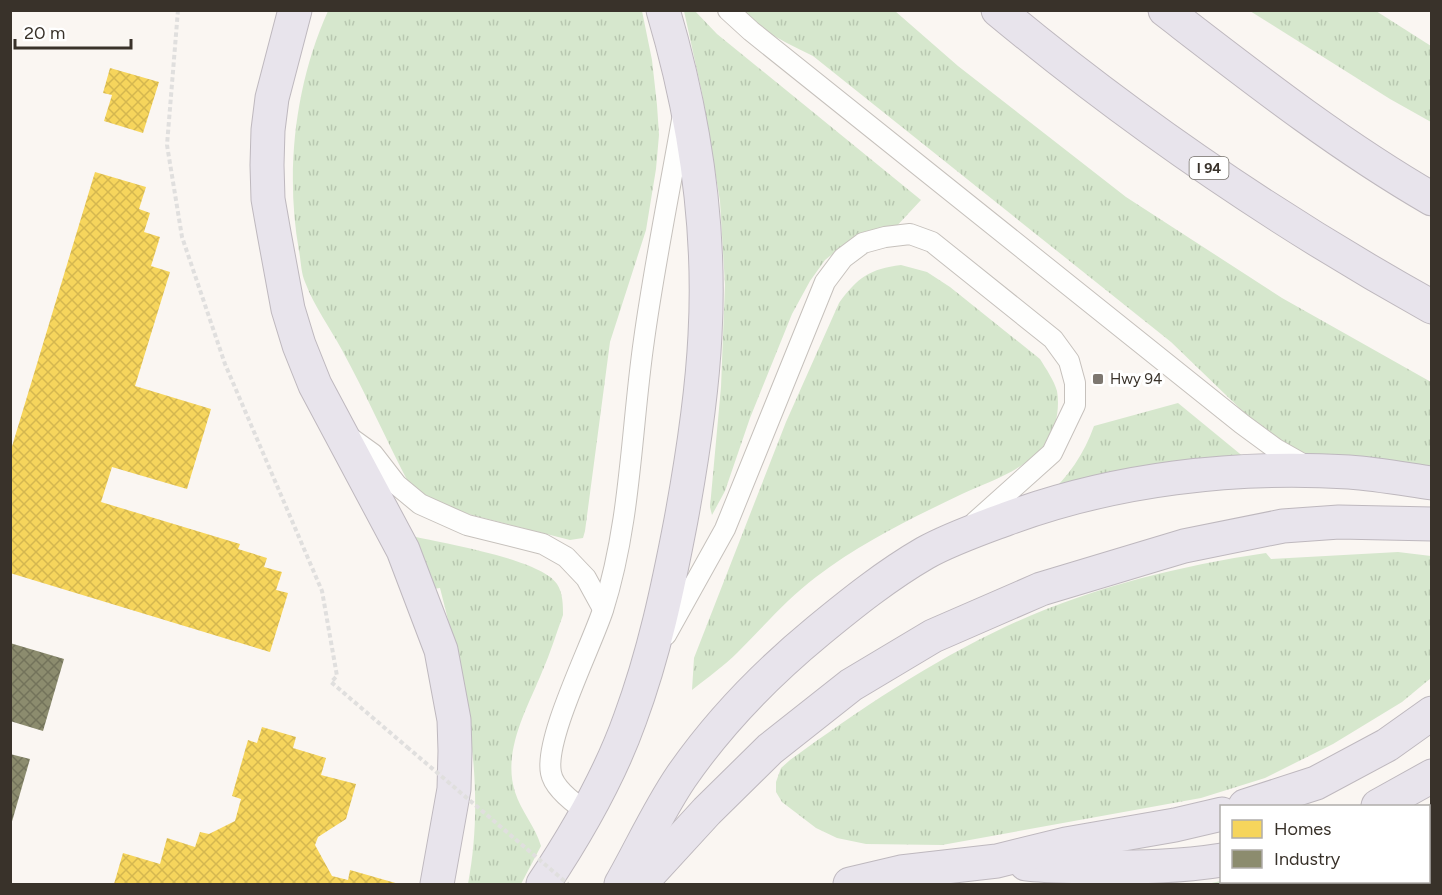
<svg xmlns="http://www.w3.org/2000/svg" width="1442" height="895" font-family="Figtree,sans-serif">
<style>
.grass{fill:url(#grass-tufts)}
.homes{fill:url(#homes-cross-hatch)}
.industry{fill:url(#industry-cross-hatch)}
.lines{fill:none;stroke-linecap:round;stroke-linejoin:round}
.lane-casing{stroke:#c6c1bc;stroke-width:22}
.highway-casing{stroke:#beb8be;stroke-width:35}
.path{stroke:#e0dfde;stroke-width:4;stroke-dasharray:4.5 3;stroke-linecap:butt}
.lane{stroke:#fefefd;stroke-width:20}
.highway{stroke:#e8e4ec;stroke-width:33}
.path-bridge{stroke:#e0dfde;stroke-width:4;stroke-dasharray:4.5 3;stroke-linecap:butt}
.poi-dot{fill:#7d7770;stroke:#fff;stroke-width:2}
.labels{text-anchor:middle;dominant-baseline:central;stroke-width:6;stroke-linejoin:round;paint-order:stroke}
.shield{fill:#fff;stroke:#74706a;stroke-width:1.5}
.shield-label{font-size:14px;font-weight:bold;fill:#39322a}
.poi-label{font-size:15px;fill:#39322a;stroke:#fff;text-anchor:start}
</style>
<defs>
<pattern id="grass-tufts" width="24" height="20" patternUnits="userSpaceOnUse" patternTransform="scale(1.5)"><rect width="24" height="20" fill="#d6e7cd"/><path d="M3 7l-1-3M5 7V3M7 7l1-3M15 17l-1-3M17 17v-4M19 17l1-3" fill="none" stroke="#b8c7b0"/></pattern>
<pattern id="homes-cross-hatch" width="8" height="8" patternUnits="userSpaceOnUse" patternTransform="scale(1.5)"><rect width="8" height="8" fill="#f6d55c"/><path d="M0 0l8 8M0 8l8-8" fill="none" stroke="#d4b750"/></pattern>
<pattern id="industry-cross-hatch" width="8" height="8" patternUnits="userSpaceOnUse" patternTransform="scale(1.5)"><rect width="8" height="8" fill="#8c8c6e"/><path d="M0 0l8 8M0 8l8-8" fill="none" stroke="#73735b"/></pattern>
</defs>
<rect width="100%" height="100%" fill="#faf6f2"/>
<g class="grass">
<path d="M328,11H642L652,60L657,105L659,135L656,169L646,230L610,342L585,531L583,538L570,540L445,508L418,493L407,480C385,437 365,392 342,350C329,326 315,308 305,282C301,273 301,261 299,251C285,172 295,84 328,11Z"/>
<path d="M684,11H695L717,34L921,200L894,229L867,233L845,244L825,260L810,281L792,314L750,418L725,491L712,515L710,507L721,387L725,285L720,201L702,93Z"/>
<path d="M738,11H895L958,66L1126,197L1282,298L1431,382V474L1322,458L1285,447L1257,425L1171,342L813,56C786,43 761,30 738,11Z"/>
<path d="M1250,11H1376L1431,46V122L1390,99Z"/>
<path d="M901,265L927,272L950,287L1040,359C1046,369 1054,380 1057,391C1060,408 1056,430 1046,443C1028,469 990,481 962,494C910,519 862,542 816,577C787,599 763,627 738,652C724,666 707,678 692,690L694,658L786,422L839,303C858,277 870,269 901,265Z"/>
<path d="M1178,403L1256,467L1046,497C1069,476 1084,454 1094,426Z"/>
<path d="M411,536C442,543 541,559 557,584C563,593 563,605 563,615C556,634 550,654 542,672C527,709 502,751 515,792C521,811 535,826 541,846L521,884H468C487,784 465,685 440,588L433,589Z"/>
<path d="M1398,552L1431,556V678L1402,702L1333,744L1265,778L1201,798L942,845L866,844L837,838L816,828L782,802L776,792V782L781,768L790,760C859,710 930,662 1007,626C1089,588 1178,566 1266,553L1271,559Z"/>
<path d="M1431,803V884H1207L1221,881L1428,882V806H1426Z"/>
</g>
<g class="homes">
<path d="M110,68L159,82L143,133L104,121L112,95L103,93Z"/>
<path d="M95,172L146,187L139,209L150,213L144,232L160,237L151,266L170,272L135,386L211,409L187,489L112,467L101,502L240,544L238,549L267,558L264,567L282,572L276,590L288,593L270,652L10,573V453Z"/>
<path d="M262,727L296,737L293,748L326,758L321,775L356,784L346,819L318,837L315,845L332,876L348,880L350,870L399,884H114L123,853L160,864L167,838L195,847L200,832L209,834L235,821L241,799L232,796L248,740L257,743Z"/>
</g>
<g class="industry">
<path d="M10,643L64,659L43,731L10,721Z"/>
<path d="M10,754L30,759L11,825H10Z"/>
</g>
<g class="lines">
<g class="lane-casing">
<g id="lane">
<path d="M728,10L751,31L1242,424L1276,449L1308,467"/>
<path d="M348,436L373,454L397,485L420,504L467,525L543,544L566,557L586,578L603,609"/>
<path d="M666,635L725,529L825,282L843,258L863,243L885,237L910,234L932,242L1053,339L1069,361L1075,383V405L1052,453L975,522"/>
<path d="M587,812C575,804 554,789 551,773C544,739 591,647 603,610C631,522 631,430 644,340C654,267 669,194 682,120"/>
</g>
</g>
<g class="highway-casing">
<g id="highway">
<path d="M295,10L272,98L268,130L267,165L268,199L274,233L288,309L299,345L315,385L403,550L441,650L454,720L455,751L454,789L437,884"/>
<path d="M998,10C1133,122 1279,222 1432,307"/>
<path d="M1165,10C1252,77 1337,144 1432,199"/>
<path d="M1245,806L1316,783L1387,745L1432,713"/>
<path d="M1378,806L1432,776"/>
<path d="M1026,864C1049,867 1072,866 1096,867C1139,867 1179,867 1222,860"/>
<path d="M543,884C577,833 609,778 630,719C654,654 668,588 681,520C692,460 702,397 705,335C711,226 694,115 663,10"/>
<path d="M621,884C641,849 658,811 681,777C719,722 767,673 818,631C852,603 887,575 925,553C950,539 979,529 1006,519C1114,479 1234,465 1349,472C1376,474 1404,479 1432,483"/>
<path d="M640,884L707,811L770,749L851,685L933,636L1041,589L1184,546L1283,526L1339,522L1432,524"/>
<path d="M850,884L901,872L997,861L1066,844L1175,825L1222,814"/>
</g>
</g>
<path class="path" d="M178,10L167,145L182,237L225,364L322,591L337,676L331,682L407,747"/>
<use href="#lane" class="lane"/>
<use href="#highway" class="highway"/>
<path class="path-bridge" d="M407,747L568,884"/>
</g>
<rect class="poi-dot" x="1092" y="373" width="12" height="12" rx="3"/>
<g class="labels">
<rect class="shield" x="1189.5" y="157" width="39" height="22" rx="4.5"/>
<g class="shield-label">
<text x="1209" y="168">I 94</text>
</g>
<g class="poi-label">
<text x="1110" y="379">Hwy 94</text>
</g>
</g>
<rect width="1442" height="895" fill="none" stroke="#39322a" stroke-width="24"/>
<rect x="1220" y="805" width="210" height="78" fill="#ffffff" stroke="#b0adaa" stroke-width="1.5"/>
<rect x="1232" y="820" width="30" height="18" fill="#f6d55c" stroke="#b0adaa" stroke-width="1.5"/>
<text x="1274" y="835" font-size="18" fill="#39322a">Homes</text>
<rect x="1232" y="850" width="30" height="18" fill="#8c8c6e" stroke="#b0adaa" stroke-width="1.5"/>
<text x="1274" y="865" font-size="18" fill="#39322a">Industry</text>
<path d="M15 39v9h116v-9" fill="none" stroke="#39322a" stroke-width="3"/>
<text x="24" y="39" font-size="18" fill="#39322a" stroke="#ffffff" stroke-width="4.5" paint-order="stroke">20 m</text>
</svg>
